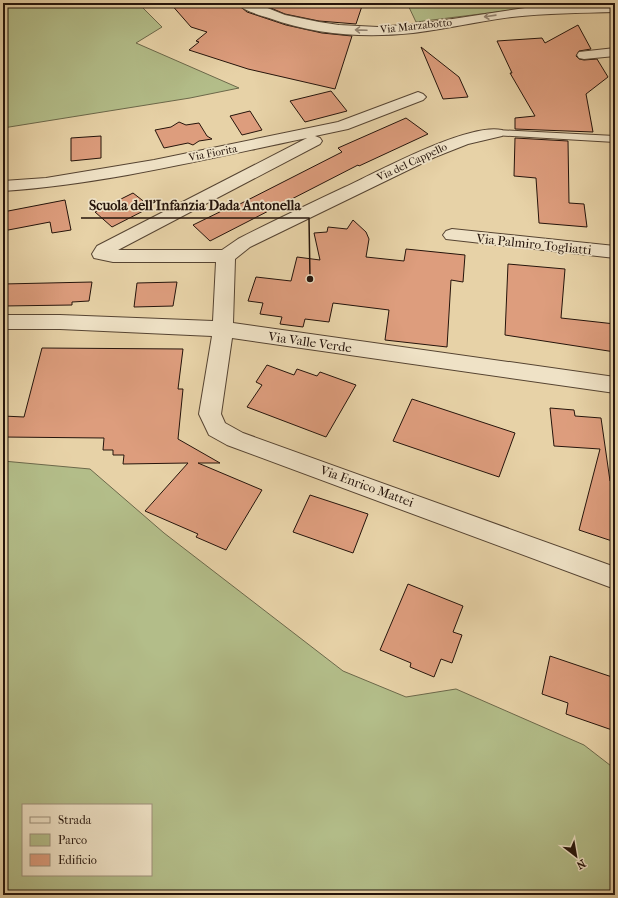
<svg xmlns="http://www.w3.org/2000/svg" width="618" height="898" font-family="'IM FELL French Canon',serif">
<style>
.green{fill:#b3bd89;stroke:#6c684a;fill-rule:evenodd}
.building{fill:#dd9d7d;stroke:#25140b}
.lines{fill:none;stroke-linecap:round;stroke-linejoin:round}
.service-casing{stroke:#564432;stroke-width:2}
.minor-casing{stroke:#564432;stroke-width:2}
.service{fill:#efe2c6;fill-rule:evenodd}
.minor{fill:#efe2c6;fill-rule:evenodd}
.oneway{stroke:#948572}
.labels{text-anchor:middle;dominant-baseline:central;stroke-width:3.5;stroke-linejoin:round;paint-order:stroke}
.far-street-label{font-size:11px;fill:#25140b;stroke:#efe2c6}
.street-label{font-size:13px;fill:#25140b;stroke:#efe2c6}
.leader{fill:none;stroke:#25140b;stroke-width:1.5}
.callout-dot{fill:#25140b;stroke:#efe2c6;stroke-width:1.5}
.callout-label{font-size:14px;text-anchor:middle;font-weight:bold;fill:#25140b;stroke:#efe2c6;stroke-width:3.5;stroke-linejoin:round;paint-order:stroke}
</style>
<rect width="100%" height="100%" fill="#e7d2a7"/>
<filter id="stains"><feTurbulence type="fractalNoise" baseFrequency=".005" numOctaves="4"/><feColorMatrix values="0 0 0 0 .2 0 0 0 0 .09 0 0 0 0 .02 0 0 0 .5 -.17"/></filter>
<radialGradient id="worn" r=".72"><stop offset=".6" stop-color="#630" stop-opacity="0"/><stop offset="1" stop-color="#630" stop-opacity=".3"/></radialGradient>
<g class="green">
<path d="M3,3H138L162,27L136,43L239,88L190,98L3,128Z"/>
<path d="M407,3H569L570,6L520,5L521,9L416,22Z"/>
<path d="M3,461L90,469L164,533L343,671L406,697L456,689L584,745L615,769V895H3ZM23,805H151V875H23Z"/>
</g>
<g class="building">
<path d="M170,3H236L247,12L286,25L322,33L352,36L335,89L248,69L189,50L199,42L196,41L207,32L191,27Z"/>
<path d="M259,3H363L356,24L319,21L285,14Z"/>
<path d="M578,25L591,49L579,51L576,56L579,59L584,60L597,59L608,77L586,94L593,132L515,129V118L535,116L510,73H512L497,41L542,38L545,43Z"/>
<path d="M421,47L459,77L468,97L443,99Z"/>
<path d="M331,91L347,111L305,122L290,101Z"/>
<path d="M250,111L262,130L242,135L230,116Z"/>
<path d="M406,118L428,134L359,166L358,165L210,241L193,225L234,205L236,206L342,152L338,148Z"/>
<path d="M179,122L186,125L199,123L207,136L212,139L199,141L193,145L188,143L164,148L155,130L171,127Z"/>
<path d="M101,136V158L71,161V138Z"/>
<path d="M515,138L568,141L569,203L584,204L587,227L539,223L536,178L514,176Z"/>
<path d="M133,193L151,207L112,227L95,212Z"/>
<path d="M65,200L71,230L52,233L50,222L3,231V212Z"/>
<path d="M353,220L366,232L369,239L366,257L404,261L406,249L465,255L463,282L451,280L447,347L385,340L389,310L333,303L329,322L305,319L303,327L280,324L282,317L260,314L263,303L248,301L256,277L291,281L297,257L320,260L314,233L327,232L328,227L347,229Z"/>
<path d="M508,264L565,269L561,318L615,324V352L505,335Z"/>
<path d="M92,282L89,301L72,302V305L3,306V284Z"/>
<path d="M177,282L173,306L134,307L137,283Z"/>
<path d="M42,348L183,349L178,389H183L178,439L220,463H198L262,490L226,550L196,537L198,534L145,511L188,463L123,464L124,455H113V450H103L104,438L3,437V416L24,417Z"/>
<path d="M267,365L294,375L297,369L317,376L320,372L356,385L326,437L247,407L262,385L256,382Z"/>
<path d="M412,399L515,433L499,477L393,441Z"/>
<path d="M550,408L574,410L575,416L601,418L610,481L615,482V542L579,530L600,449L554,446Z"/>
<path d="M310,495L368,514L353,553L293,532Z"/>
<path d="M408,584L463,606L453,632L462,635L452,663L441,659L434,677L410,667L411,663L380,650Z"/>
<path d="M550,656L615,678V731L566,714L568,703L542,694Z"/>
</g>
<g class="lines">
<g class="service-casing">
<path id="service" d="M496,130L615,136V142L493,135L491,133Z"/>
</g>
<g class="minor-casing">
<g id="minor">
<path d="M237,3H255L285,15L319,22L339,25L378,27L426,23L525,8L615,4V12C581,13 546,13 512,17C479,21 446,29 413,33C365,38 315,35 269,18C260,15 243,11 237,3Z"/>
<path d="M615,48V56L584,59L579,58L577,55L579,52Z"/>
<path d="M418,92L423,94L426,97L423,100L348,129L315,136L320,138L322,141L320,144L118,250H222L238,239C273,221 309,204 345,187C377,172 469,122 502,130L504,133L502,136L468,144L435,157L250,247L235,259L233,323L615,377V393L232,338L221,414L225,423L243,433L615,567V589L227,445L209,435L199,414L212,336L60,329H3V315H60L213,321L216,262H113L94,258L92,254L97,246L307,138C206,159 106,184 3,191V181L46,178L154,160L338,122Z"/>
<path d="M452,229L615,246V258L446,239L443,235L446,231Z"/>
</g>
</g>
<use href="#service" class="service"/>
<use href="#minor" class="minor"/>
</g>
<defs><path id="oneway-shaft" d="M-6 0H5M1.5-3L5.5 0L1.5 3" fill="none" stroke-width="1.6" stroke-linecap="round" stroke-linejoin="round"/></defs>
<g class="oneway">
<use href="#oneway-shaft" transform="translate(490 16) rotate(172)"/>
<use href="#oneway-shaft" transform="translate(361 30) rotate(-178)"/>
</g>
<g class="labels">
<g class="far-street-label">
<text transform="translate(416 26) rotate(-6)">Via Marzabotto</text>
<text transform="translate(213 153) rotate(-11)">Via Fiorita</text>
<text transform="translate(412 162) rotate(-25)">Via del Cappello</text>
</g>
<g class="street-label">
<text transform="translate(534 244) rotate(6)">Via Palmiro Togliatti</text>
<text transform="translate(310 342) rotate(8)">Via Valle Verde</text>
<text transform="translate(367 486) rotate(20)">Via Enrico Mattei</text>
</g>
</g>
<path class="leader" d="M310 279L309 218H81"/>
<circle class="callout-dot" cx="310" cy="279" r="4"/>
<g class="callout-label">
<text x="195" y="210">Scuola dell'Infanzia Dada Antonella</text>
</g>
<rect width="618" height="898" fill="none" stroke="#e7d2a7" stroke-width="16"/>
<rect x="4" y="4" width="610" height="890" fill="none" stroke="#25140b" stroke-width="2"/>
<rect x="8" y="8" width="602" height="882" fill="none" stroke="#25140b"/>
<rect x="22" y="804" width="130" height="72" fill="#efe2c6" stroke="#9e907b"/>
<rect x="30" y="817" width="20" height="6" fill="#efe2c6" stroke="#9e907b"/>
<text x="58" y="824" font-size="12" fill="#25140b">Strada</text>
<rect x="30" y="834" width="20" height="12" fill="#b3bd89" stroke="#9e907b"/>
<text x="58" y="844" font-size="12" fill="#25140b">Parco</text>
<rect x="30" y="854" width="20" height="12" fill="#dd9d7d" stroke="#9e907b"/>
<text x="58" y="864" font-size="12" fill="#25140b">Edificio</text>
<g transform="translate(576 856) rotate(149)" stroke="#efe2c6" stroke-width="3" paint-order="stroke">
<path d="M0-3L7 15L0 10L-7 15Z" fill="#25140b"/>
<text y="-6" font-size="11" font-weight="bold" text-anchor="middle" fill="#25140b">N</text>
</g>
<rect width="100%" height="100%" filter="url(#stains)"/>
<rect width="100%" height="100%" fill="url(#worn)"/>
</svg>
